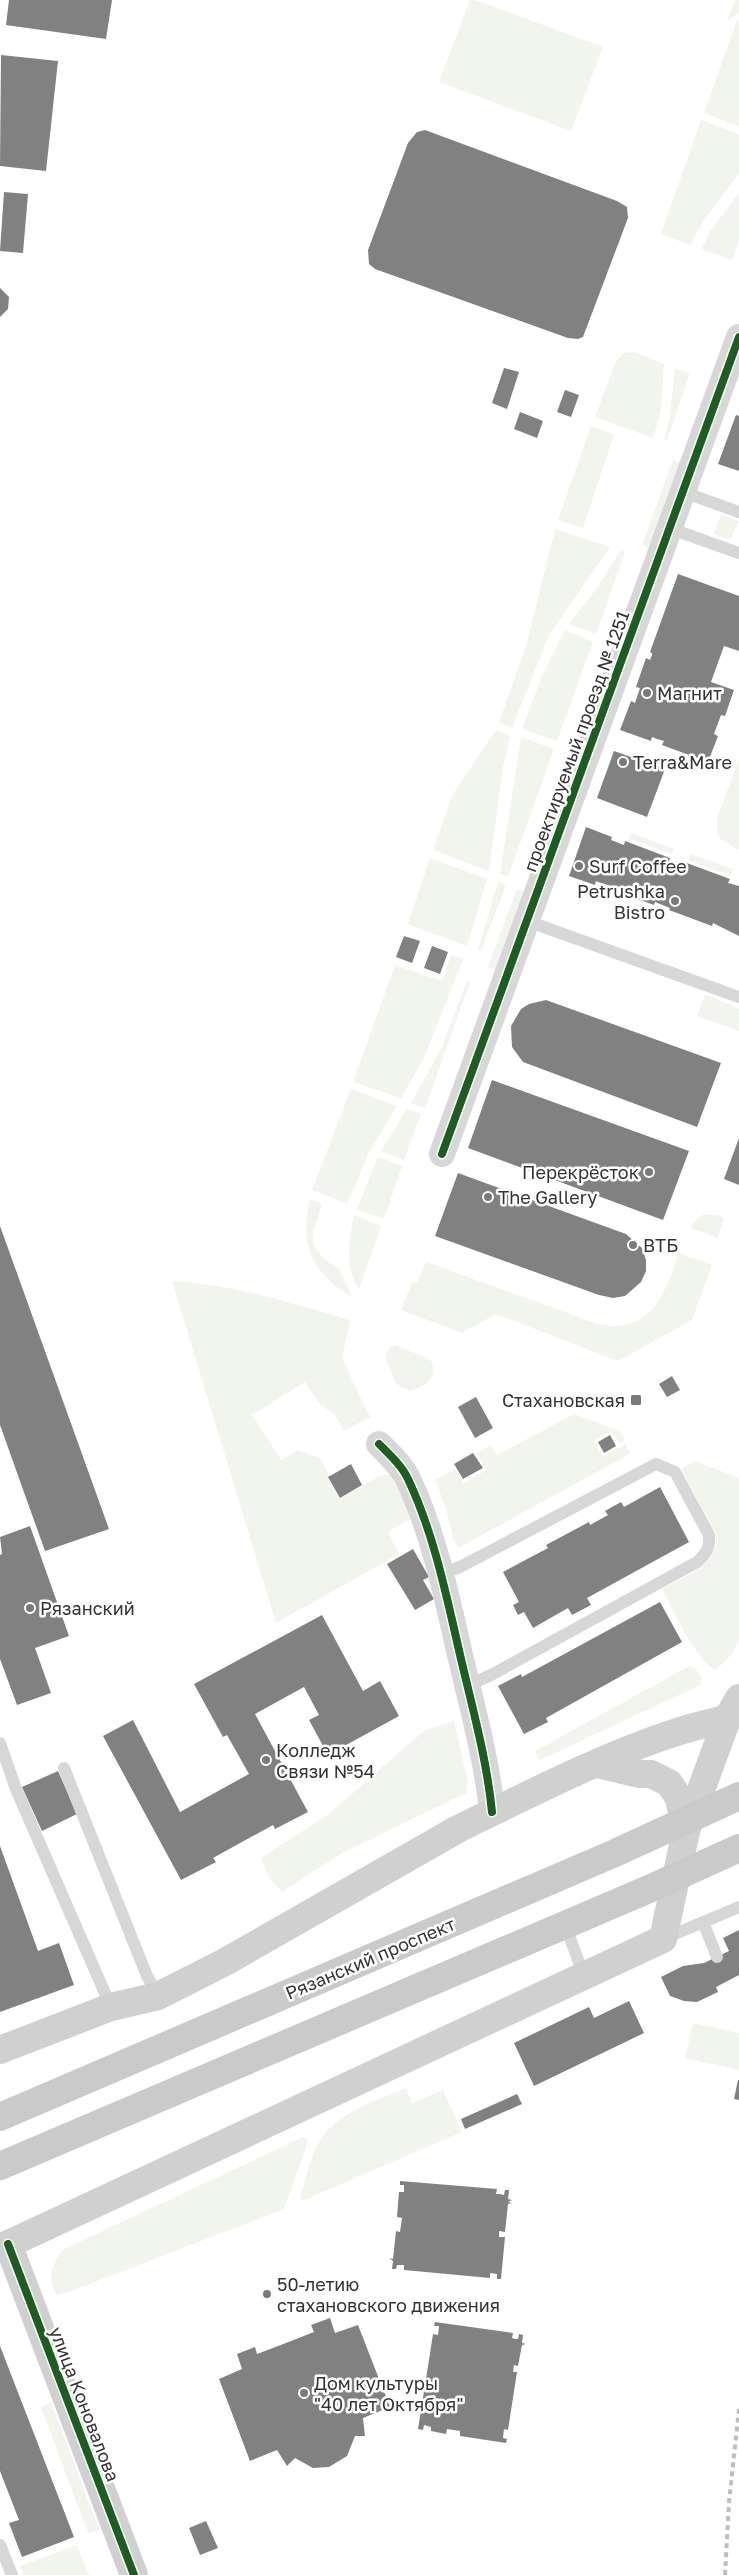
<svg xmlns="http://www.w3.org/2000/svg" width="739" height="2575" font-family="'Golos Text',sans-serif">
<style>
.green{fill:#f1f5ed}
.building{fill:#818181}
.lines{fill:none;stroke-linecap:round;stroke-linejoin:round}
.lane{stroke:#d7d7d7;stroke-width:12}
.street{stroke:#d7d7d7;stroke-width:26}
.secondary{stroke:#d0d0d0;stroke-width:28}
.rail{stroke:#bebebe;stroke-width:4;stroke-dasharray:5 4;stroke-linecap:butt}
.primary-bridge{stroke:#cacaca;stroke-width:28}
.cycleway-casing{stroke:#fff;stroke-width:11}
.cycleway{stroke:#1b5e20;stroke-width:8}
.poi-dot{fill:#7a7a7a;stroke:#fff;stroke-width:2}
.labels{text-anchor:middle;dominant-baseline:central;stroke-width:5;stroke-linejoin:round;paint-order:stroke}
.poi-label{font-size:18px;fill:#333;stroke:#fff;text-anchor:start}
.street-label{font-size:18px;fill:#333;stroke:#fff}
</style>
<rect width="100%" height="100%" fill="#fff"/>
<g class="green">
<path d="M470,0H475L603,47L571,131L439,82Z"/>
<path d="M735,0H739V13L727,21Z"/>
<path d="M737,20L739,21V126L704,113Z"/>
<path d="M701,120L739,134V173L704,220L690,245L661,234Z"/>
<path d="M739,193V240L732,260L701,249L711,230Z"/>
<path d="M634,352L664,364L661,412L653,438L595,417L616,361L624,353Z"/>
<path d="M675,368L690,373L667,441L664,440L670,416Z"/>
<path d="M591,426L614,435L583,528L558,520Z"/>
<path d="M673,460L683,463L652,549L642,545Z"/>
<path d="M721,515L739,521L730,540L713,534Z"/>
<path d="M555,529L610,547L549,635L512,728L499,722L526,647Z"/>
<path d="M621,550L625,552L596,634L569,624L597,588Z"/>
<path d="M565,630L593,642L557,741L522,729L542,676Z"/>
<path d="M496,730L510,735L503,767L489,871L433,850L453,794Z"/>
<path d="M521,737L554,749L508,877L500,874Z"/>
<path d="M661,752L706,769L704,772L659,755Z"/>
<path d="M739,759V850L721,840L717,831V818Z"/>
<path d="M631,833L674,849L672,854L629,839Z"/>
<path d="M690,854L733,869L731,876L688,860Z"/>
<path d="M430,858L487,879L467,946L408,924Z"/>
<path d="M498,882L506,885L481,951L478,950Z"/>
<path d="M517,889L526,892L497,971L488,967Z"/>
<path d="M451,955L463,959L424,1058L401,1098L353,1082L395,965L442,981Z"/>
<path d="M467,981L470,982L425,1108L411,1103L441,1049Z"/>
<path d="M707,995L739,1009V1031L697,1016L704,997Z"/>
<path d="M351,1089L397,1106L369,1152L347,1204L312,1190Z"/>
<path d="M407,1109L421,1114L404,1160L381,1151Z"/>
<path d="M378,1157L402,1166L384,1219L357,1209Z"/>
<path d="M310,1199L322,1204L313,1233V1244L323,1258L339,1269L352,1297C312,1274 299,1244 310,1199Z"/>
<path d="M704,1214L718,1215L724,1218L718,1238L690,1228L697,1219Z"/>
<path d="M354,1215L381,1226L359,1289C344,1268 349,1240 354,1215Z"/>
<path d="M679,1253L712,1265L692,1320L618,1361L496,1314L462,1333L401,1310L412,1282L417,1283L426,1262L598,1324C651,1335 665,1294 679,1253Z"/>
<path d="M172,1281C232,1284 292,1303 350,1320L342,1358L370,1417L344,1431L335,1415L320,1404L305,1382L252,1415L281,1460L298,1450L320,1458L340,1498L378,1477L390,1474L417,1516L388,1531L399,1554L276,1623Z"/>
<path d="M395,1345L430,1359C440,1376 426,1387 410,1391L397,1385L385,1357L389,1348Z"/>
<path d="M574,1414L620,1431L625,1440L619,1443L611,1431L594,1441L603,1456L626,1444L630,1454L458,1548L453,1539L446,1508L435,1480L455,1469L464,1483L486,1470L477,1453L491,1445L497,1455Z"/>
<path d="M695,1461L739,1478V1641L732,1654L716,1670C697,1662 672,1608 662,1589C685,1576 720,1565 716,1534L681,1469Z"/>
<path d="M689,1666L695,1668L702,1678L701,1684L692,1689L540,1760L535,1751Z"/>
<path d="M454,1721L468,1782L466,1793L342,1853L282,1892L269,1878L261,1858L329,1814L425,1730Z"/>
<path d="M693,2023L739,2033V2070L685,2058Z"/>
<path d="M406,2088L412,2103L443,2090L462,2132L302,2201L300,2198C306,2180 310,2155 321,2139C339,2111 377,2101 406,2088Z"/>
<path d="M303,2137L307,2139L308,2142L284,2209L66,2293L56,2295C48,2277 51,2266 62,2250Z"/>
<path d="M51,2402L95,2519L100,2530L88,2533L41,2407Z"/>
<path d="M77,2545L89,2575H24L20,2566Z"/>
</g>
<g class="building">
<path d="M9,0H112L106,39L6,25Z"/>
<path d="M1,55L58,61L46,171L0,166Z"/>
<path d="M425,130L617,201L627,207L628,218L583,337L578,339L568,338L375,269L369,264L368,250L408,143L417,132Z"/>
<path d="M4,192L28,194L23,253L0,251Z"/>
<path d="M0,288L9,297L8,309L0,317Z"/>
<path d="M504,368L519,372L507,409L492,403Z"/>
<path d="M565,390L579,395L571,417L557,412Z"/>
<path d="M520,412L543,421L537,438L514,429Z"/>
<path d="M736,415L739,416V471L718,464Z"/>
<path d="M678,574L739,596V651L724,646L711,682L734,690L725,716L721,715L714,734L718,736L708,762L662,745L664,741L657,739L652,737L651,741L620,730L631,701L635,703L640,688L636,687L646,658L650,660L652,655V653L650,652Z"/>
<path d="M614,751L665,769L647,817L597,798Z"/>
<path d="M586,827L612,837L611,840L624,845L625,841L670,858L669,861L683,866L684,862L730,879L728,883L739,886V936L713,923L712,926L669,910L670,908L655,902L654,905L610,889L611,886L598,882L596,881L595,885L569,876Z"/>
<path d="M404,936L420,941L412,963L396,957Z"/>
<path d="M432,946L448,952L440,974L424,968Z"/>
<path d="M546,1000L721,1063L697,1127L523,1062L512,1047L511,1026L521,1009L529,1004Z"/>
<path d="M492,1080L689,1151L663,1220L468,1148Z"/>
<path d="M739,1138V1185L724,1179Z"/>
<path d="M458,1173L626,1234L642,1248L646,1260V1271L641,1282L625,1296L613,1298L599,1295L435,1236Z"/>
<path d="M0,1226L109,1529L45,1551L0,1425Z"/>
<path d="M672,1376L680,1390L667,1397L659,1384Z"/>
<path d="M476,1397L493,1428L475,1438L458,1407Z"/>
<path d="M610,1435L616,1446L604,1453L598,1442Z"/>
<path d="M473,1453L483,1468L463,1479L454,1464Z"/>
<path d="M351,1464L362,1485L340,1498L328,1477Z"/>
<path d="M660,1487L689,1542L587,1598L591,1605L572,1615L568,1608L533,1628L524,1612L518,1615L513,1605L519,1602L503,1572L548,1548L546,1545L589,1522L590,1525L608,1515L605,1511L621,1502L624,1507Z"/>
<path d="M30,1526L69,1636L35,1648L51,1693L17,1705L0,1659V1555L2,1554L0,1537Z"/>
<path d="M413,1549L429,1577L423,1580L434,1599L415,1610L387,1564Z"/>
<path d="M660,1602L682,1642L546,1718L548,1722L524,1734L498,1686L521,1674L522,1677Z"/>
<path d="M322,1615L363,1691L380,1681L399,1716L328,1755L309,1720L319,1715L304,1687L255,1714L308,1812L275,1829L273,1825L213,1858L216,1862L181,1880L103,1736L133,1720L180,1812L249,1774L227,1735L223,1737L194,1684Z"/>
<path d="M58,1771L77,1814L42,1831L22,1787Z"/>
<path d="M0,1846L38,1951L59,1943L74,1985L0,2012Z"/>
<path d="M739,1930V1975L716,1987L718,1992L697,2002L684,2001L670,1996L661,1977L683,1966L704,1963L729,1951L723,1938Z"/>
<path d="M629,2001L644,2033L534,2086L514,2043L589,2007L594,2018Z"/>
<path d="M738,2080H739V2100L734,2099Z"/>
<path d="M517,2094L522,2104L465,2129L461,2119Z"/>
<path d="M400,2181L497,2189L496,2194H500L504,2195L505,2190H509L508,2199L512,2200L508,2202L512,2203L508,2204L505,2232L499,2231V2237H505L501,2279H497V2274L490,2273V2278L404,2270V2265H397L396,2269H392L393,2261L389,2258L393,2259L396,2231L400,2232L402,2218L397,2217L399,2192H404V2185H400Z"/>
<path d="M330,2318L335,2333L358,2325L390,2407L363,2418L365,2436H355L347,2456L329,2467L313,2468L295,2458L287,2466L277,2450L250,2461L219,2379L242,2369L237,2354L255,2347L257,2354L286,2343L314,2332L311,2325Z"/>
<path d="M435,2322L513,2333L512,2338L515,2339H518L519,2334L523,2335L522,2343L526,2344L522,2345L518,2366L514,2365L513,2372H517L508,2430L504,2429L503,2438L507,2439L506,2443L460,2436V2431L447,2429L446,2434L431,2431V2427L424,2425L423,2430L418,2429L425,2385L430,2386V2384L431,2379H426L433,2334L438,2335L439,2326H434Z"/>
<path d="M0,2346L74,2537L22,2557L9,2523L19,2520L0,2471Z"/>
<path d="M206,2521L218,2548L200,2555L189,2528Z"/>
</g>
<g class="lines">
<g class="lane">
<path d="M683,492L739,512"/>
<path d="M669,528L739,553"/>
<path d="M527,921L739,997"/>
<path d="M441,1574L460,1567L656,1464L675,1472L709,1535C710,1548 706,1554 697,1562L493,1674L467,1686"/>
<path d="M0,1743L16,1789L111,2007"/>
<path d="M64,1768L147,1976L158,1996"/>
<path d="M703,1922L717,1957"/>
<path d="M570,1938L584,1976"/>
<path d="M663,1939L739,1907"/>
<path d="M0,2545L12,2575"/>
</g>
<g class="street">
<path d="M442,1154L739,337"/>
<path d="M379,1444C390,1455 402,1466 408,1479C435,1536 447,1599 461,1659C473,1710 487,1761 492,1812"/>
</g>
<g class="secondary">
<path d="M597,1764L640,1774H651L669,1783L679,1798L686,1831"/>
<path d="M0,2050L111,2007L158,1996L225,1962L458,1829C526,1796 605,1755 677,1732C697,1725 719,1722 739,1714"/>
<path d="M8,2244L134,2575"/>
<path d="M0,2248L663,1939L686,1831L727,1719L739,1698"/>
</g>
<path class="rail" d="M725,2575L729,2502L739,2409"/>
<g class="primary-bridge">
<path d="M0,2117L615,1853L739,1796"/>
<path d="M0,2166L649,1889L739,1848"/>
</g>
<g class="cycleway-casing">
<g id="cycleway">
<path d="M442,1154L739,337"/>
<path d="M379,1444C390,1455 402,1466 408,1479C435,1536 447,1599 461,1659C473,1710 487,1761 492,1812"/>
<path d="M8,2244L134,2575"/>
</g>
</g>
<use href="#cycleway" class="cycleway"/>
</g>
<g class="poi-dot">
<circle cx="647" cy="693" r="5"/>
<circle cx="623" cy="762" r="5"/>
<circle cx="579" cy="866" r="5"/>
<circle cx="675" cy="901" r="5"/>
<circle cx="649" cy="1172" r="5"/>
<circle cx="488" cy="1197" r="5"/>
<circle cx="633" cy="1245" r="5"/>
<rect x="630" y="1394" width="12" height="12" rx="2.5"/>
<circle cx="30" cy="1608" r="5"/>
<circle cx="266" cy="1760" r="5"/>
<circle cx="267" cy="2294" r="5"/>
<circle cx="304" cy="2393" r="5"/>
</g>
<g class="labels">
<g class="poi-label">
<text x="657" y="693">Магнит</text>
<text x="633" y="762">Terra&amp;Mare</text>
<text x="589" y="866">Surf Coffee</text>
<text x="665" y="891" text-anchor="end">Petrushka<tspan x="665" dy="21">Bistro</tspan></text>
<text x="639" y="1172" text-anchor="end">Перекрёсток</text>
<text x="498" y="1197">The Gallery</text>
<text x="643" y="1245">ВТБ</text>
<text x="625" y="1400" text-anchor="end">Стахановская</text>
<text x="40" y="1608">Рязанский</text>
<text x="276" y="1750">Колледж<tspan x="276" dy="21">Связи №54</tspan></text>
<text x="277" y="2284">50-летию<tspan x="277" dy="21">стахановского движения</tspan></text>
<text x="314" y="2383">Дом культуры<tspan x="314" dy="21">"40 лет Октября"</tspan></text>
</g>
<g class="street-label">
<text transform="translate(576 741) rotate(-70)">проектируемый проезд № 1251</text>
<text transform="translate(370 1958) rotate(-23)">Рязанский проспект</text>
<text transform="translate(85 2404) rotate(69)">улица Коновалова</text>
</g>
</g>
</svg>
